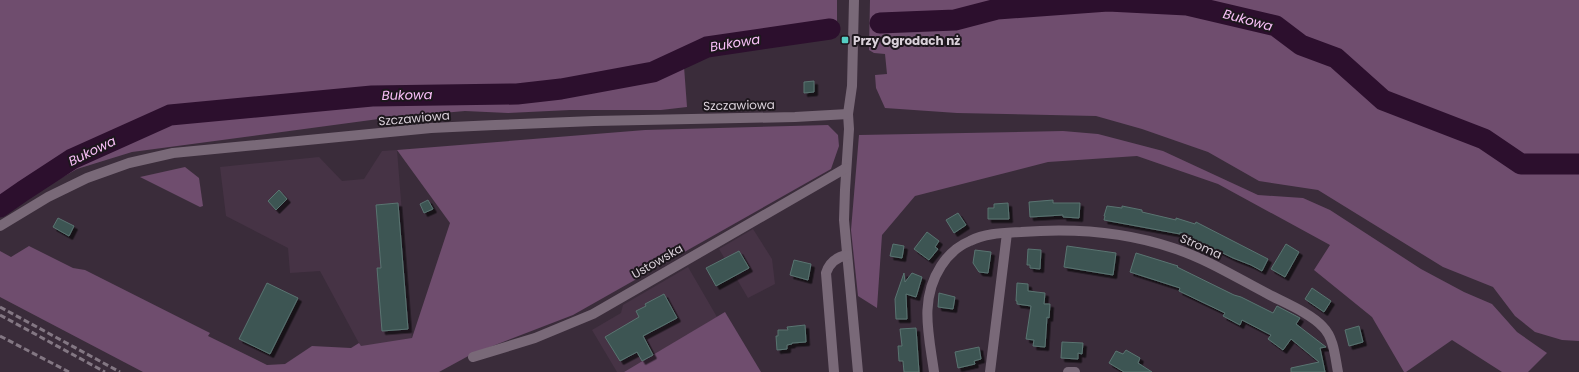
<svg xmlns="http://www.w3.org/2000/svg" width="1579" height="372" font-family="Poppins,sans-serif">
<style>
.built{fill:#463345}
.green{fill:#6f4d6e}
.lines{fill:none;stroke-linecap:round;stroke-linejoin:round}
.river{stroke:#2c0f2d;stroke-width:21}
.building{fill:#3c5553;stroke:#5a7471;filter:url(#shadow)}
.minor{stroke:#796978;stroke-width:10}
.tertiary{stroke:#796978;stroke-width:10}
.rail{stroke:#837783;stroke-width:3;stroke-dasharray:6 3;stroke-linecap:butt}
.poi-dot{fill:#55cec4;stroke:#1d171d;stroke-width:1.5}
.labels{text-anchor:middle;dominant-baseline:central;stroke-width:4;stroke-linejoin:round;paint-order:stroke}
.poi-label{font-size:12px;font-weight:bold;fill:#dad1da;stroke:#1d171d;text-anchor:start}
.street-label{font-size:12px;fill:#dad1da;stroke:#1d171d}
.water-label{font-size:13px;font-style:italic;fill:#fac1f9;stroke:#1d171d}
</style>
<defs>
<filter id="shadow"><feDropShadow dx="3.5" dy="3.5" stdDeviation="0" flood-color="#0009"/></filter>
</defs>
<rect width="100%" height="100%" fill="#3a2c3a"/>
<g class="built">
<path d="M397,150L412,339L361,347L320,271L290,273L288,248L226,216L220,167L319,157L342,181L364,179L382,151Z"/>
<path d="M753,229L772,259L775,284L748,298L719,249Z"/>
<path d="M688,267L717,317L624,372H617L592,330L621,313L623,305Z"/>
</g>
<g class="green">
<path d="M0,0H837V24L707,43L683,53L687,107L661,110H570L508,113L465,111L386,118L132,152L77,169L14,205L0,217Z"/>
<path d="M870,0H1579V341L1562,340L1535,332L1515,316L1493,287L1443,267L1318,190L1259,181L1208,152L1142,129L1096,116L957,113L885,108L876,88L875,75L887,74L885,54L874,53L869,50Z"/>
<path d="M828,125L838,135L839,146L831,169L573,315L472,354L439,372H143L0,297V251L11,257L29,246L73,268L85,270L210,333L208,336L267,365L285,364L312,346L351,348L359,343L361,346L412,338L450,223L397,150L645,130Z"/>
<path d="M1063,131L1098,134L1163,151L1258,195L1303,198L1330,210L1421,269L1464,292L1492,304L1517,332L1547,353L1528,372H1502L1452,340L1406,372H1404L1372,317L1314,270L1330,245L1218,184L1137,156L1048,162L915,196L882,235L877,308L858,296L851,230L859,135Z"/>
<path d="M185,167L199,178L203,206L200,207L140,177Z"/>
<path d="M725,312L761,372H624Z"/>
</g>
<g class="lines">
<g class="river">
<path d="M880,23L955,20L997,9L1108,1L1187,5L1276,26L1301,45L1336,58L1383,100L1484,139L1521,164H1579"/>
<path d="M0,207L23,191L72,159L170,115L372,96L517,94L561,89L653,72L707,47L830,29"/>
</g>
</g>
<g class="building">
<path d="M814,81V92L804,93V82Z"/>
<path d="M279,190L287,199L276,210L268,201Z"/>
<path d="M428,200L433,209L424,213L420,204Z"/>
<path d="M1053,200V203H1080L1079,218L1063,217V215L1030,217L1029,202Z"/>
<path d="M398,203L408,329L382,331L377,268H381L376,205Z"/>
<path d="M1008,203L1009,219H988V208H994V204Z"/>
<path d="M1107,206L1122,208V206L1142,210V212L1176,220V218L1195,224L1196,222L1268,259L1262,271L1251,265L1233,258L1180,232V234L1104,220L1105,216H1104Z"/>
<path d="M958,213L966,225L954,233L946,220Z"/>
<path d="M58,218L74,226L69,236L53,227Z"/>
<path d="M927,232L939,241L935,247L938,249L929,260L914,249Z"/>
<path d="M893,244L904,246L902,258L890,256Z"/>
<path d="M1286,244L1299,252L1285,277L1271,269Z"/>
<path d="M1067,246L1116,253L1113,275L1064,267Z"/>
<path d="M1028,249L1041,250L1040,269L1030,268V265H1027Z"/>
<path d="M975,250L991,252L988,273L979,272L973,263Z"/>
<path d="M739,251L749,268L716,286L706,268Z"/>
<path d="M1136,253L1178,266L1177,267L1234,295L1241,297L1273,313L1277,306L1300,318L1296,324L1326,347L1320,348L1325,372H1291V368L1319,362L1291,339L1283,350L1268,339L1271,335L1242,320L1240,325L1223,316L1225,313L1179,291L1180,288L1130,272Z"/>
<path d="M794,260L811,264L808,280L790,275Z"/>
<path d="M904,273L905,282L912,273L922,277L916,297L906,294L907,319H896L895,299Z"/>
<path d="M267,283L298,298L270,354L239,339Z"/>
<path d="M1017,283L1028,284V291L1045,293L1044,304H1050L1049,318L1047,317L1045,347L1033,346L1034,340L1026,339L1031,306L1017,304V301H1016Z"/>
<path d="M1312,288L1331,301L1324,312L1305,299Z"/>
<path d="M939,293L955,297L953,309L938,307Z"/>
<path d="M664,294L677,318L643,336L653,355L642,361L637,352L620,361L605,337L639,317L636,311L646,306L645,304Z"/>
<path d="M805,325L806,342L792,343V344L787,345V349L777,350L776,336H778V330H788L787,327Z"/>
<path d="M1359,326L1363,342L1349,346L1345,330Z"/>
<path d="M916,328L919,372H904L903,361H899L898,346H902L900,329Z"/>
<path d="M1062,342L1083,343L1082,354L1078,353V359L1061,358Z"/>
<path d="M979,347L981,359L974,361L975,364L958,368L955,352Z"/>
<path d="M1126,350L1140,358L1138,363L1152,372H1124L1109,363L1116,351L1123,354Z"/>
</g>
<g class="lines">
<g class="minor">
<path d="M848,114L849,129L845,190L844,220L858,372"/>
<path d="M473,357L535,338L593,314L846,168"/>
<path d="M834,372L826,273C829,263 837,257 847,255"/>
<path d="M934,372C929,335 919,300 941,266C948,255 958,246 970,241C986,233 1003,233 1021,232C1072,228 1123,231 1173,248C1207,259 1237,278 1268,294C1285,303 1310,313 1323,327C1334,338 1335,357 1338,372"/>
<path d="M990,372L1007,233"/>
<path d="M1068,372H1075"/>
</g>
<path class="tertiary" d="M0,226L48,197L87,178L129,163L173,153L431,128L495,125L594,121L795,117L848,114L852,86L854,0"/>
<g class="rail">
<path d="M0,307L120,372"/>
<path d="M0,315L105,372"/>
<path d="M0,336L69,372"/>
</g>
</g>
<rect class="poi-dot" x="841" y="36" width="8" height="8" rx="2"/>
<g class="labels">
<g class="poi-label">
<text x="853" y="40">Przy Ogrodach nż</text>
</g>
<g class="street-label">
<text transform="translate(739 105) rotate(-1)">Szczawiowa</text>
<text transform="translate(414 118) rotate(-5)">Szczawiowa</text>
<text transform="translate(1201 246) rotate(24)">Stroma</text>
<text transform="translate(657 261) rotate(-30)">Ustowska</text>
</g>
<g class="water-label">
<text transform="translate(1248 20) rotate(15)">Bukowa</text>
<text transform="translate(735 43) rotate(-9)">Bukowa</text>
<text transform="translate(407 95) rotate(-1)">Bukowa</text>
<text transform="translate(92 151) rotate(-26)">Bukowa</text>
</g>
</g>
</svg>
